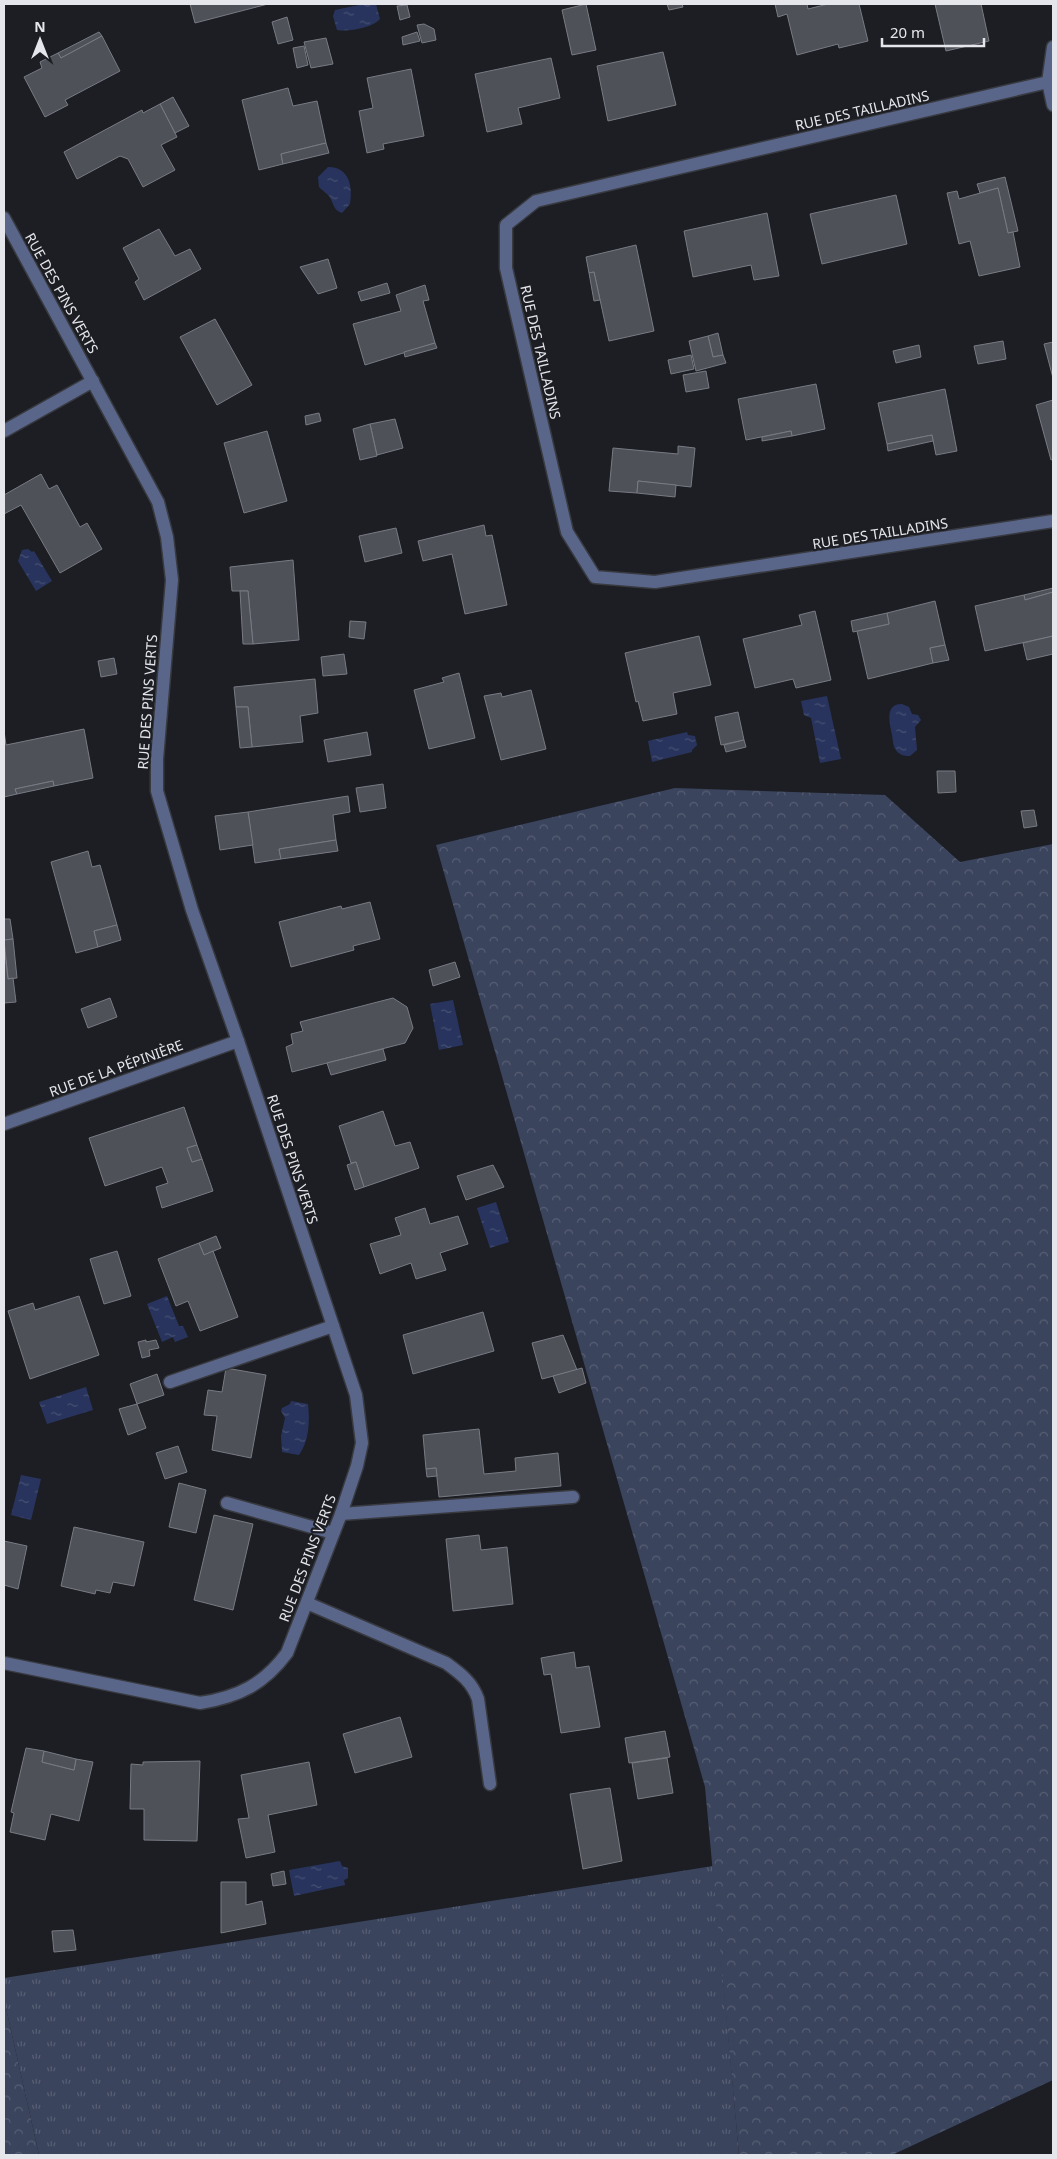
<svg xmlns="http://www.w3.org/2000/svg" width="1057" height="2159" font-family="'Noto Sans',sans-serif">
<style>
.grass{fill:url(#grass-tufts)}
.forest{fill:url(#forest-crowns)}
.water{fill:url(#water-ripples)}
.building{fill:#4e5158;stroke:#787b83}
.lines{fill:none;stroke-linecap:round;stroke-linejoin:round}
.service-casing{stroke:#383a40;stroke-width:15}
.minor-casing{stroke:#383a40;stroke-width:15}
.service{stroke:#59668a;stroke-width:12}
.minor{stroke:#59668a;stroke-width:12}
.labels{text-anchor:middle;dominant-baseline:central;stroke-width:4.5;stroke-linejoin:round;paint-order:stroke}
.street-label{font-size:14px;fill:#e5e6eb;stroke:#1c1e24}
</style>
<defs>
<pattern id="grass-tufts" width="24" height="20" patternUnits="userSpaceOnUse" patternTransform="scale(1.25)"><rect width="24" height="20" fill="#3b445d"/><path d="M3 7l-1-3M5 7V3M7 7l1-3M15 17l-1-3M17 17v-4M19 17l1-3" fill="none" stroke="#575f74"/></pattern>
<pattern id="forest-crowns" width="20" height="18" patternUnits="userSpaceOnUse" patternTransform="scale(1.25)"><rect width="20" height="18" fill="#3b445d"/><path d="M2 6a3 3 0 1 1 6 0M12 15a3 3 0 1 1 6 0" fill="none" stroke="#575f74"/></pattern>
<pattern id="water-ripples" width="26" height="14" patternUnits="userSpaceOnUse" patternTransform="scale(1.25)"><rect width="26" height="14" fill="#28345d"/><path d="M2 4q2-2 4 0t4 0M15 11q2-2 4 0t4 0" fill="none" stroke="#475174"/></pattern>
</defs>
<rect width="100%" height="100%" fill="#1c1e24"/>
<path class="grass" d="M713,1866L739,2155H39L4,1999V1978Z"/>
<g class="forest">
<path d="M675,788L885,795L960,862L1053,844V2080L892,2155H739L705,1787L436,845Z"/>
<path d="M4,1999L39,2155H4Z"/>
</g>
<g class="water">
<path d="M364,4H376L380,19C372,28 348,32 337,30L333,16L335,10Z"/>
<path d="M328,167C349,167 353,186 350,204L342,213C332,210 334,201 328,195C325,192 322,190 319,187L318,177Z"/>
<path d="M28,549L32,552L34,551L52,581L36,591L18,561L22,550Z"/>
<path d="M827,696L841,759L820,763L811,718L804,715L801,701Z"/>
<path d="M902,704L909,707L912,714L918,715L921,720L915,727L917,750L910,756C904,756 899,755 896,750C893,747 893,740 892,735C890,723 884,704 902,704Z"/>
<path d="M687,732L688,735L695,736L697,745L692,750V752L652,762L648,741Z"/>
<path d="M453,1000L463,1045L439,1050L430,1004Z"/>
<path d="M496,1202L509,1242L490,1248L477,1208Z"/>
<path d="M167,1296L179,1326H183L188,1337L175,1342L173,1337L162,1342L147,1304Z"/>
<path d="M86,1387L93,1410L47,1424L39,1402Z"/>
<path d="M291,1401L308,1404C310,1422 309,1441 299,1455L282,1452L281,1436L285,1418L281,1411L282,1408L290,1404Z"/>
<path d="M21,1475L41,1479L31,1520L11,1515Z"/>
<path d="M340,1861L342,1866L348,1868V1878L344,1880L345,1885L294,1896L289,1870Z"/>
</g>
<g class="building">
<path d="M190,4H268L195,23Z"/>
<path d="M586,4L596,50L572,55L562,10Z"/>
<path d="M667,4H682L683,7L669,10Z"/>
<path d="M775,4H807L808,9L828,4H859L868,41L839,48L838,44L797,55L787,14L778,17Z"/>
<path d="M935,4H981L989,41L946,51Z"/>
<path d="M407,5L410,17L400,20L397,6Z"/>
<path d="M287,17L293,40L278,44L272,22Z"/>
<path d="M424,24L434,29L436,40L422,43L417,25Z"/>
<path d="M99,32L102,36L61,58L58,53Z"/>
<path d="M417,32L420,41L403,45L402,37Z"/>
<path d="M102,36L120,71L65,100L68,105L45,117L24,77L42,68L40,62L58,53L61,58Z"/>
<path d="M326,38L333,64L311,68L304,42Z"/>
<path d="M304,46L308,65L297,68L293,48Z"/>
<path d="M663,52L676,105L608,121L597,66Z"/>
<path d="M551,58L560,98L518,108L522,124L487,132L475,74Z"/>
<path d="M411,69L424,136L383,144L384,149L367,153L359,111L373,108L367,78Z"/>
<path d="M288,88L293,106L317,101L326,143L281,154L283,164L259,170L242,100Z"/>
<path d="M173,97L189,126L175,133L160,104Z"/>
<path d="M160,104L177,137L161,145L175,170L143,187L128,159L120,156L77,179L64,152L142,110L143,113Z"/>
<path d="M326,143L329,153L283,164L281,154Z"/>
<path d="M1005,177L1018,231L1008,233L998,188L980,193L977,184Z"/>
<path d="M998,188L1008,233L1013,232L1020,267L979,276L970,241L959,244L947,193L957,191L959,199Z"/>
<path d="M896,195L907,244L822,264L810,214Z"/>
<path d="M767,213L779,276L754,280L751,265L693,277L684,231Z"/>
<path d="M159,229L175,256L190,249L201,269L144,300L135,282L139,279L123,248Z"/>
<path d="M636,245L654,331L609,341L594,272L589,273L586,257Z"/>
<path d="M328,259L337,288L318,294L300,267Z"/>
<path d="M594,272L600,300L594,301L589,273Z"/>
<path d="M387,283L390,293L361,301L358,292Z"/>
<path d="M425,285L429,300L423,301L435,343L365,365L353,324L401,311L396,295Z"/>
<path d="M215,319L252,385L217,405L180,337Z"/>
<path d="M718,333L723,355L713,357L708,336Z"/>
<path d="M708,336L713,357L723,355L726,363L696,371L689,341Z"/>
<path d="M1003,341L1006,359L978,364L974,346Z"/>
<path d="M1053,342V378L1044,344Z"/>
<path d="M435,343L437,348L405,357L404,352Z"/>
<path d="M919,345L921,357L896,363L893,351Z"/>
<path d="M691,355L694,369L671,374L668,360Z"/>
<path d="M706,371L709,388L686,392L683,375Z"/>
<path d="M816,384L825,429L792,436L791,431L746,440L738,399Z"/>
<path d="M945,389L957,451L936,455L932,435L887,444L878,403Z"/>
<path d="M1053,400V459L1051,460L1036,405Z"/>
<path d="M319,413L321,421L306,425L305,416Z"/>
<path d="M395,419L403,448L377,455L370,424Z"/>
<path d="M370,424L377,456L360,460L353,429Z"/>
<path d="M267,431L287,501L244,513L224,443Z"/>
<path d="M791,431L792,436L762,441V437Z"/>
<path d="M932,435L933,441L888,451L887,444Z"/>
<path d="M678,446L695,448L691,487L638,481L637,493L609,491L613,448L678,454Z"/>
<path d="M41,474L49,489L57,485L80,527L87,523L102,549L60,573L21,505L4,514V495Z"/>
<path d="M638,481L676,485L675,497L637,493Z"/>
<path d="M484,525L486,536L492,535L507,605L465,614L452,554L423,561L418,541Z"/>
<path d="M396,528L402,553L365,562L359,536Z"/>
<path d="M293,560L299,640L253,644L248,591H232L230,567Z"/>
<path d="M1053,588V592L1025,600L1024,595Z"/>
<path d="M240,591H248L253,644H243Z"/>
<path d="M1053,592V636L985,651L975,606L1024,595L1025,600Z"/>
<path d="M935,601L945,645L930,648L933,663L868,679L857,631L889,624L887,613Z"/>
<path d="M815,611L831,680L796,688L793,679L755,688L743,639L802,625L799,615Z"/>
<path d="M887,613L889,624L853,632L851,621Z"/>
<path d="M350,621L366,622L364,639L349,637Z"/>
<path d="M699,636L711,685L673,693L677,714L643,721L638,701L636,702L625,653Z"/>
<path d="M1053,636V654L1027,660L1023,643Z"/>
<path d="M945,645L949,660L933,663L930,648Z"/>
<path d="M344,654L347,674L323,676L321,657Z"/>
<path d="M114,658L117,674L101,677L98,661Z"/>
<path d="M459,673L475,738L429,749L414,690L444,682L442,678Z"/>
<path d="M315,679L318,713L300,716L303,742L252,747L248,707H236L234,687Z"/>
<path d="M531,690L546,749L501,760L484,696L501,693L502,697Z"/>
<path d="M236,707H248L252,747L240,748Z"/>
<path d="M738,712L744,740L721,745L715,717Z"/>
<path d="M84,729L93,778L54,786L53,781L15,789L17,794L4,797V731L6,745Z"/>
<path d="M367,732L371,755L328,762L324,740Z"/>
<path d="M744,740L746,747L726,752L724,745Z"/>
<path d="M937,771H955L956,792L938,793Z"/>
<path d="M53,781L54,786L17,794L15,789Z"/>
<path d="M383,784L386,808L360,812L356,788Z"/>
<path d="M348,796L350,812L333,815L336,840L279,849L281,859L255,863L248,812Z"/>
<path d="M1034,810L1037,826L1024,828L1021,811Z"/>
<path d="M248,812L253,845L220,850L215,816Z"/>
<path d="M336,840L338,851L281,859L279,849Z"/>
<path d="M88,851L92,867L100,865L117,925L94,931L98,947L76,953L51,862Z"/>
<path d="M370,902L380,939L353,946L354,950L291,967L279,922L341,906L342,909Z"/>
<path d="M4,919H10L13,939L4,940Z"/>
<path d="M117,925L121,940L98,947L94,931Z"/>
<path d="M13,939L17,978L8,979L4,940Z"/>
<path d="M4,945L8,979L13,978L16,1002L4,1003Z"/>
<path d="M455,962L460,977L433,986L429,970Z"/>
<path d="M110,998L117,1017L88,1028L81,1009Z"/>
<path d="M393,998L407,1007L413,1028L405,1043L292,1072L286,1047L293,1044L291,1034L303,1031L300,1022Z"/>
<path d="M383,1049L386,1060L331,1075L327,1063Z"/>
<path d="M184,1107L197,1145L187,1148L192,1162L202,1159L213,1191L162,1208L156,1187L168,1183L162,1167L105,1186L89,1138Z"/>
<path d="M383,1111L395,1146L410,1142L419,1168L364,1187L356,1162L351,1163L339,1126Z"/>
<path d="M197,1145L202,1159L192,1162L187,1148Z"/>
<path d="M356,1162L364,1187L355,1190L347,1165Z"/>
<path d="M493,1165L504,1187L466,1200L457,1176Z"/>
<path d="M425,1208L430,1224L458,1216L468,1244L440,1253L446,1270L416,1279L411,1263L380,1274L370,1244L401,1235L395,1218Z"/>
<path d="M216,1236L221,1248L204,1255L199,1243Z"/>
<path d="M199,1243L204,1255L213,1251L238,1317L200,1331L188,1301L176,1306L158,1259Z"/>
<path d="M117,1251L131,1296L104,1304L90,1259Z"/>
<path d="M79,1296L99,1355L30,1379L8,1311L33,1303L35,1310Z"/>
<path d="M483,1312L494,1351L413,1374L403,1335Z"/>
<path d="M563,1335L577,1370L542,1379L532,1343Z"/>
<path d="M146,1340V1342L156,1340L159,1348L149,1350L150,1356L142,1358L138,1342Z"/>
<path d="M226,1368L266,1375L251,1458L212,1450L217,1416L204,1415L208,1390L222,1392Z"/>
<path d="M582,1368L586,1383L559,1393L553,1376Z"/>
<path d="M157,1374L164,1395L137,1404L130,1384Z"/>
<path d="M137,1404L146,1428L128,1435L119,1409Z"/>
<path d="M479,1429L484,1474L516,1471L515,1458L558,1453L561,1486L439,1497L436,1468L426,1469L423,1435Z"/>
<path d="M178,1446L187,1472L165,1479L156,1453Z"/>
<path d="M436,1468L437,1476L427,1477L426,1469Z"/>
<path d="M179,1483L206,1490L196,1533L169,1527Z"/>
<path d="M214,1515L253,1524L233,1610L194,1600Z"/>
<path d="M74,1527L144,1542L134,1586L113,1582L110,1593L96,1590L95,1594L61,1586Z"/>
<path d="M479,1535L481,1550L507,1547L513,1604L453,1611L446,1539Z"/>
<path d="M4,1541L27,1546L18,1589L4,1585Z"/>
<path d="M574,1652L576,1668L589,1666L600,1727L561,1733L551,1674L544,1675L541,1658Z"/>
<path d="M400,1717L412,1757L355,1773L343,1734Z"/>
<path d="M665,1731L670,1757L629,1763L625,1738Z"/>
<path d="M26,1748L44,1751L42,1762L74,1770L76,1759L93,1762L79,1821L51,1814L45,1840L10,1832L14,1813L11,1812Z"/>
<path d="M44,1751L76,1759L74,1770L42,1762Z"/>
<path d="M667,1758L673,1793L638,1799L632,1763Z"/>
<path d="M200,1761L197,1841L144,1840V1809H130L131,1764L143,1765V1762Z"/>
<path d="M309,1762L317,1805L268,1815L275,1852L246,1858L238,1819L249,1818L241,1775Z"/>
<path d="M610,1788L622,1861L583,1869L570,1794Z"/>
<path d="M284,1871L286,1884L273,1886L271,1874Z"/>
<path d="M221,1882H246V1905L262,1901L266,1924L221,1933Z"/>
<path d="M73,1930L76,1950L54,1952L52,1931Z"/>
</g>
<g class="lines">
<g class="service-casing">
<g id="service">
<path d="M170,1382L333,1326"/>
<path d="M227,1503L333,1533"/>
<path d="M341,1514L573,1497"/>
<path d="M307,1603L446,1663C461,1674 472,1682 478,1699L490,1784"/>
</g>
</g>
<g class="minor-casing">
<g id="minor">
<path d="M1053,47L1048,82L1053,105"/>
<path d="M1048,82L536,201L506,225V268L567,532L595,577L655,582L1053,521"/>
<path d="M4,218L158,502L167,537L172,580L157,759V791L192,910L238,1041L356,1395L362,1443L357,1466L341,1514L287,1653C264,1684 239,1697 200,1703L4,1663"/>
<path d="M4,431L93,381"/>
<path d="M4,1124L238,1041"/>
</g>
</g>
<use href="#service" class="service"/>
<use href="#minor" class="minor"/>
</g>
<g class="labels">
<g class="street-label">
<text transform="translate(862 110) rotate(-13)">RUE DES TAILLADINS</text>
<text transform="translate(62 293) rotate(61)">RUE DES PINS VERTS</text>
<text transform="translate(541 352) rotate(77)">RUE DES TAILLADINS</text>
<text transform="translate(880 533) rotate(-9)">RUE DES TAILLADINS</text>
<text transform="translate(147 702) rotate(-86)">RUE DES PINS VERTS</text>
<text transform="translate(116 1068) rotate(-20)">RUE DE LA PÉPINIÈRE</text>
<text transform="translate(293 1159) rotate(72)">RUE DES PINS VERTS</text>
<text transform="translate(307 1558) rotate(-69)">RUE DES PINS VERTS</text>
</g>
</g>
<rect width="1057" height="2159" fill="none" stroke="#e5e6eb" stroke-width="10"/>
<g transform="translate(40 40)" stroke="#1c1e24" stroke-width="4" paint-order="stroke">
<path d="M0-4L9 19L0 12L-9 19Z" fill="#e5e6eb"/>
<text y="-8" font-size="14" font-weight="bold" text-anchor="middle" fill="#e5e6eb">N</text>
</g>
<path d="M882 38v8h102v-8" fill="none" stroke="#e5e6eb" stroke-width="2.5"/>
<text x="890" y="38" font-size="15" fill="#e5e6eb" stroke="#1c1e24" stroke-width="4" paint-order="stroke">20 m</text>
</svg>
